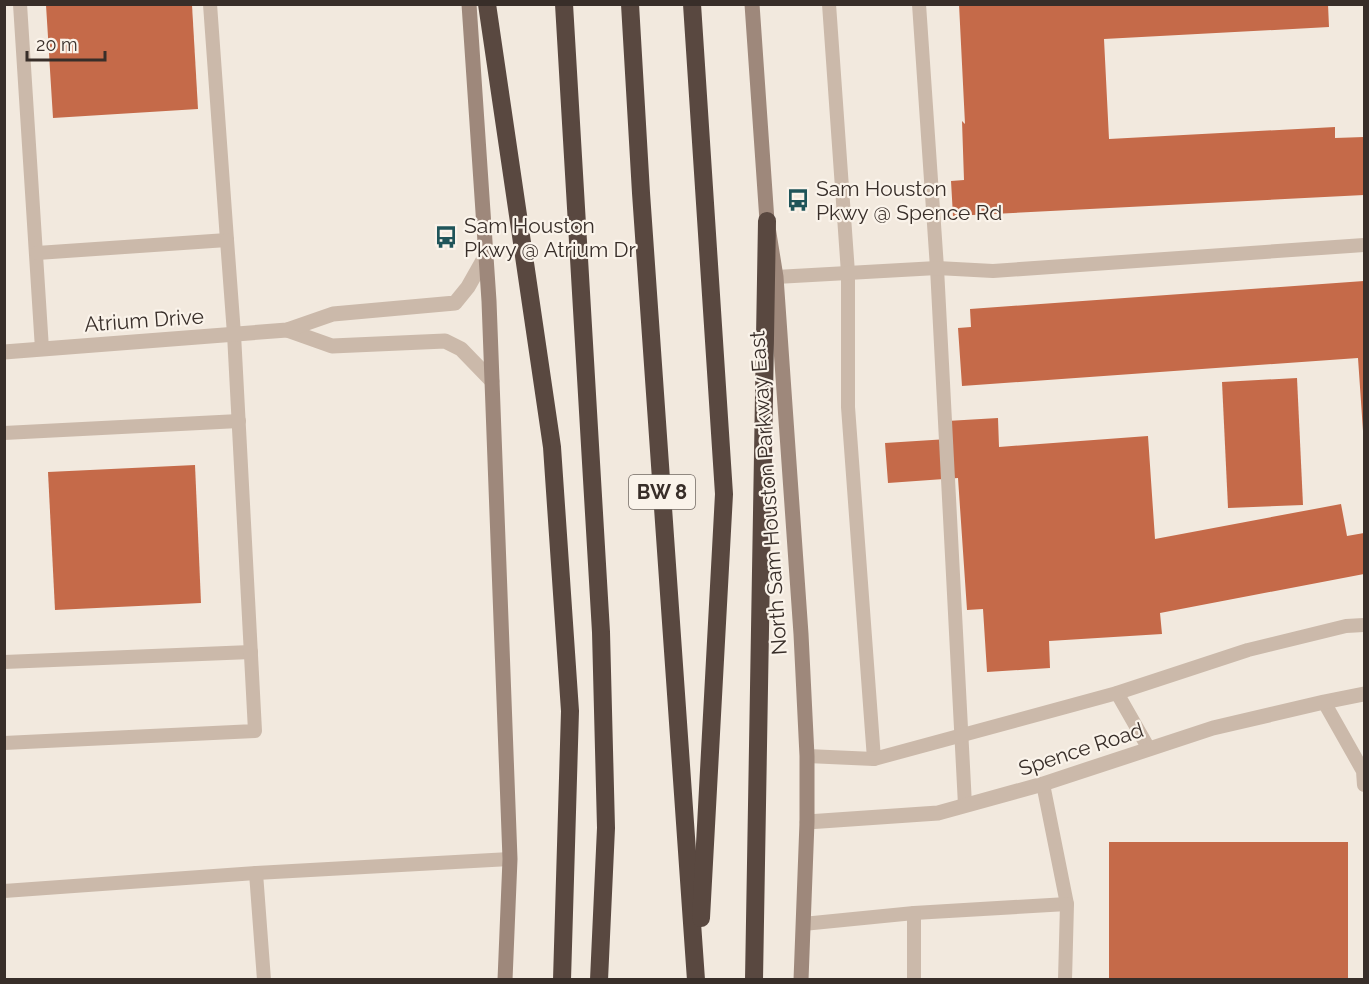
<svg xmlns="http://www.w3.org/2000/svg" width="1369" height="984" font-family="Raleway,sans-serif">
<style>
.building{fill:#c56a49}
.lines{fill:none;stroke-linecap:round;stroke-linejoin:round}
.service{stroke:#cbb9aa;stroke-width:14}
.minor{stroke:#cbb9aa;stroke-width:15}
.secondary{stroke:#9e887b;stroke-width:15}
.motorway{stroke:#594840;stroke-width:18}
.labels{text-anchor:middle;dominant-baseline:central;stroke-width:4.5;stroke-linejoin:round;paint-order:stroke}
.shield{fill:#faf3ea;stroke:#726963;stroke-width:1.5}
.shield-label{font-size:20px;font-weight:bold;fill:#382e29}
.poi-label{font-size:21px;fill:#382e29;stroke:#faf3ea;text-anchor:start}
.street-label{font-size:21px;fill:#382e29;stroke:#faf3ea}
</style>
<rect width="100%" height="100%" fill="#f2e9de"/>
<g class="building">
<path d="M959,4H1328L1329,27L1104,39L1109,139L1335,127V138L1364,137V195L953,216L951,181L964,180L962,121L965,124Z"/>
<path d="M46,5H192L198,109L53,118Z"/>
<path d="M1364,281V431H1363L1358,358L962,386L958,328L971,327L970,309Z"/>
<path d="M1297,378L1303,505L1228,508L1222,382Z"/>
<path d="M998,418L999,447L1148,436L1155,539L1341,504L1347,536L1364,533V574L1160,613L1162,634L1049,641L1050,668L987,672L983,609L967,610L958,478L888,483L885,443L948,439L947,421Z"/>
<path d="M195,465L201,603L55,610L48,472Z"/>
<rect x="1109" y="842" width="239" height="138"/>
</g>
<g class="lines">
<g class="service">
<path d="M20,4L42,349"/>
<path d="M829,4L848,273V407L874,759"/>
<path d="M919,4L937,268L965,805"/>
<path d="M37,253L227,240L210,4"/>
<path d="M776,277L937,268L993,271L1364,245"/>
<path d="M4,433L239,421"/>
<path d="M4,662L251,652"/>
<path d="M1117,693L1149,749"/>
<path d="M1324,702L1363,771L1364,785"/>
<path d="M4,743L255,731L234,334L227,240"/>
<path d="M807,756L874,759L1117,693L1248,650L1346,626L1364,625"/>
<path d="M256,873L510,859"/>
<path d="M4,891L256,873L264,980"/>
<path d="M803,924L914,913L1067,904L1043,784"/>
<path d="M914,980V913"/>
<path d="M1065,980L1067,904"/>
</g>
<g class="minor">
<path d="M287,330L332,346L445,341L461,349L492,381"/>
<path d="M4,352L287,330L333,314L455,303L468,287L486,255"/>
<path d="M807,822L938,813L1043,784L1213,728L1324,702L1364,694"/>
</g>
<g class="secondary">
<path d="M469,4L489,301L510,859L505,980"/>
<path d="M752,4L767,221L776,277L801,634L807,756V822L801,980"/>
</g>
<g class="motorway">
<path d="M487,4L552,447L570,711L562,980"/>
<path d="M564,4L601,632L606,828L599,980"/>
<path d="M630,4L641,193L696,980"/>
<path d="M692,4L724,494L701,918"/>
<path d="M754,980L767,221"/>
</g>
</g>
<defs>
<g id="bus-bare" transform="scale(1.8)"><path d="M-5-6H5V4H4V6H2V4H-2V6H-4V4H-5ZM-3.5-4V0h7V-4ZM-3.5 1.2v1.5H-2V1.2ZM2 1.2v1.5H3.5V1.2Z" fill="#1f5459" stroke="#faf3ea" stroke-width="2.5" paint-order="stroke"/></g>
</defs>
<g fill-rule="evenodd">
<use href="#bus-bare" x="798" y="200"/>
<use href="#bus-bare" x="446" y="237"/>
</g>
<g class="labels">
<rect class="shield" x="629" y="475" width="66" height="34" rx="4.5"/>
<g class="shield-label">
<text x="662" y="492">BW 8</text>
</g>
<g class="poi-label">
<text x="816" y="188">Sam Houston<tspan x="816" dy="24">Pkwy @ Spence Rd</tspan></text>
<text x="464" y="225">Sam Houston<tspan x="464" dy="24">Pkwy @ Atrium Dr</tspan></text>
</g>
<g class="street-label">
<text transform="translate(144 320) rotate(-4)">Atrium Drive</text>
<text transform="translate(768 493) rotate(-94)">North Sam Houston Parkway East</text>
<text transform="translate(1081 749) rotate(-18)">Spence Road</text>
</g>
</g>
<rect width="1369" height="984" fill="none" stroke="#382e29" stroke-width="12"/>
<path d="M27 51v9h78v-9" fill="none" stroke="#382e29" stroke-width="3"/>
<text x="36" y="51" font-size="18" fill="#382e29" stroke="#faf3ea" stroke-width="4.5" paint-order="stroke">20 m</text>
</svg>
